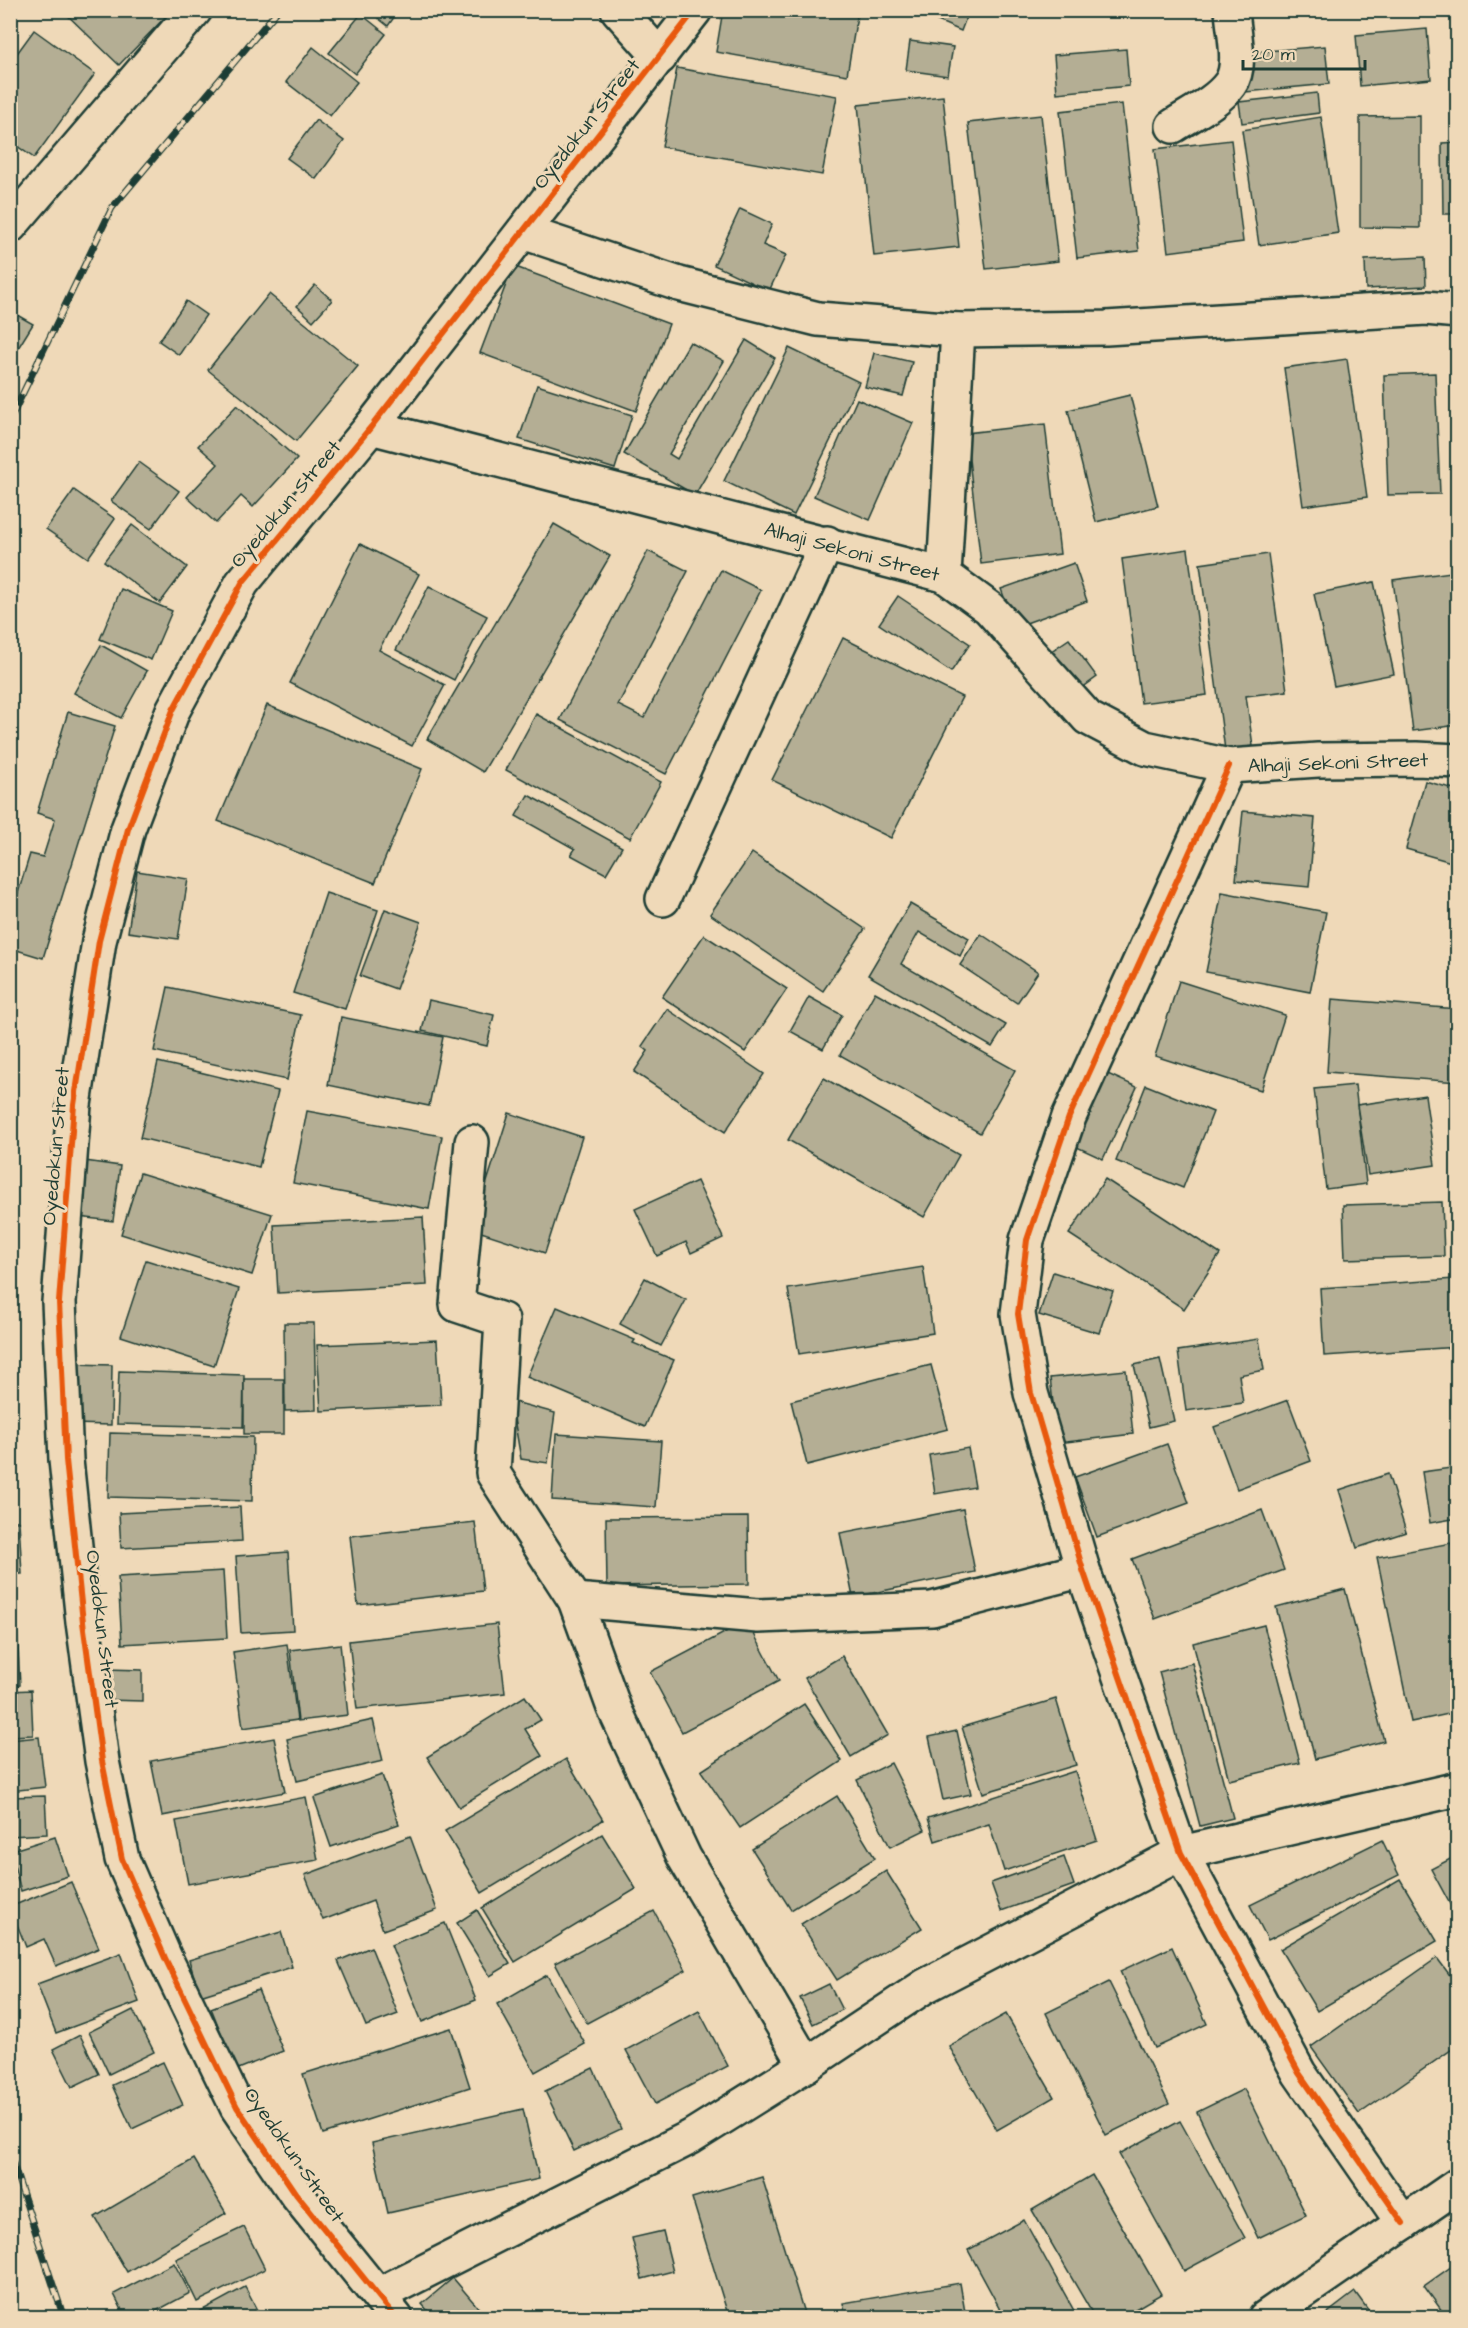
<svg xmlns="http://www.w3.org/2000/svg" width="1468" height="2328" font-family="'Architects Daughter',sans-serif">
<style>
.building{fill:#b4ae94;stroke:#1f3d34;stroke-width:1.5}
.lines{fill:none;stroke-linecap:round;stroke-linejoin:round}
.minor-casing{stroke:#1f3d34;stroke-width:38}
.tertiary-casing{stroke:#1f3d34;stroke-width:38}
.minor{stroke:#efd9b8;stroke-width:33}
.tertiary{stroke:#efd9b8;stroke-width:33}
.rail-casing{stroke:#1f3d34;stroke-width:7}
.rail{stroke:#efd9b8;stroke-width:4.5;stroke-dasharray:14;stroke-linecap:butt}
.cycleway-casing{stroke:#efd9b8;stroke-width:10}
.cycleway{stroke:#e8590c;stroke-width:6}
.labels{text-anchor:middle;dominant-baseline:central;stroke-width:6;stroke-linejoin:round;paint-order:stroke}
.street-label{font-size:20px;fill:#1f3d34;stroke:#efd9b8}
</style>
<rect width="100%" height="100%" fill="#efd9b8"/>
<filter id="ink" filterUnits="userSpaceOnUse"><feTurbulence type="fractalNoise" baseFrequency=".0167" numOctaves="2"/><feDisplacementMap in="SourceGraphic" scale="12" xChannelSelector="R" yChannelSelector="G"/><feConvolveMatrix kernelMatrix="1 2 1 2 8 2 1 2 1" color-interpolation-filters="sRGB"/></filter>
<g filter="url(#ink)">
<g class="building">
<path d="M62,10H172L119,65Z"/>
<path d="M368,10H399L388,26Z"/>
<path d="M723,10H858L847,75L716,52Z"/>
<path d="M912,10H969L961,31Z"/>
<path d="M361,14L386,34L355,74L329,53Z"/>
<path d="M1427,29L1431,79L1360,86L1356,35Z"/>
<path d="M34,30L95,74L34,158L10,141V63Z"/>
<path d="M910,41L953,47L948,76L906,70Z"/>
<path d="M1325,46L1329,84L1246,92L1243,53Z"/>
<path d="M313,47L357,82L330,116L286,82Z"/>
<path d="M1126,49L1129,86L1057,93L1054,55Z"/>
<path d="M677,68L837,96L822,175L662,147Z"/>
<path d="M1317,93L1319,113L1242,123L1239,102Z"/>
<path d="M943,96L959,247L874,256L858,105Z"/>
<path d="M1122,104L1139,251L1077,258L1060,111Z"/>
<path d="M1041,115L1058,261L986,269L968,123Z"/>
<path d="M1420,116V228L1360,227V117Z"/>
<path d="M1321,117L1338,233L1259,245L1242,130Z"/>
<path d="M316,120L344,141L316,179L287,158Z"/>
<path d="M1231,140L1243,242L1168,252L1155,149Z"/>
<path d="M1458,142V214H1443L1442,143Z"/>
<path d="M740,209L772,224L763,245L786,255L769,291L714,265Z"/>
<path d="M1425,257L1426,286L1366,289L1365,260Z"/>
<path d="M513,266L669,324L636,411L480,353Z"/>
<path d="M315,285L332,300L313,321L297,306Z"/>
<path d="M269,294L358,366L296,441L208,370Z"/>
<path d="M186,301L206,315L179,355L159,341Z"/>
<path d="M10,311L33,324L10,361Z"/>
<path d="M746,340L775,358L695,495L624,454L690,342L724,361L669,454L677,459Z"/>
<path d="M789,348L859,382L794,515L724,481Z"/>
<path d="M874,353L912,362L903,396L865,387Z"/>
<path d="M1347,359L1367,497L1303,506L1284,368Z"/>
<path d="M1435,373L1440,494L1388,495L1384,375Z"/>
<path d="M537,385L632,415L615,469L519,439Z"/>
<path d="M1130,395L1158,506L1096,522L1068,410Z"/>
<path d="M857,399L913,423L870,520L814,496Z"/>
<path d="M237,405L297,459L253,507L241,496L216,523L187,497L218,464L198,446Z"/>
<path d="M1045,424L1060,554L981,564L966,433Z"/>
<path d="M139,462L179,491L151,529L111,501Z"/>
<path d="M74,490L115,519L88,558L46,529Z"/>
<path d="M554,524L610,556L483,772L427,739Z"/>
<path d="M132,525L187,567L160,603L104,561Z"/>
<path d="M360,544L419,574L379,650L445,685L412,746L290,683Z"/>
<path d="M1188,549L1207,695L1141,703L1122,559Z"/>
<path d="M648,551L688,571L618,705L644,718L721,570L761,590L666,774L560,720Z"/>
<path d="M1268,554L1287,691L1246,696L1253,746L1225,750L1200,564Z"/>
<path d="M1074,563L1087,601L1015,627L1001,589Z"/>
<path d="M1458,571V725L1413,731L1393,580Z"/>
<path d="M1374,582L1394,674L1334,686L1314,594Z"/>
<path d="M429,586L487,616L454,680L396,650Z"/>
<path d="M121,589L172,611L151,660L100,639Z"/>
<path d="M898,596L970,644L951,672L879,624Z"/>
<path d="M843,638L962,697L891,838L772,780Z"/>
<path d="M1069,639L1097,677L1075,693L1047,654Z"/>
<path d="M101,645L147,671L121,718L74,693Z"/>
<path d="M267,705L422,769L375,883L218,821Z"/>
<path d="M68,712L115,726L43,958L10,948V919L30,854L43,857L55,819L37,813Z"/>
<path d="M536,714L661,782L630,838L506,770Z"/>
<path d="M1425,781L1458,790V864L1406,849Z"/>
<path d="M528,795L622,847L606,874L571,855L575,849L516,816Z"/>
<path d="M1243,811L1315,818L1309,887L1236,880Z"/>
<path d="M752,853L865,929L823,991L710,914Z"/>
<path d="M137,871L188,879L178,939L128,932Z"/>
<path d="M1222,892L1326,912L1310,992L1206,972Z"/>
<path d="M326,893L378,910L345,1009L293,993Z"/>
<path d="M910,904L969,938L960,956L919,932L901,964L1006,1025L992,1047L868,975Z"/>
<path d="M385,909L421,922L396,989L360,976Z"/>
<path d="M981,934L1038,972L1017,1003L960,965Z"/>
<path d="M704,935L787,989L745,1052L662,997Z"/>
<path d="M1179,981L1285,1015L1261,1090L1155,1056Z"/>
<path d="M168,987L301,1015L287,1080L154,1051Z"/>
<path d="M875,992L1015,1070L980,1133L840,1055Z"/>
<path d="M809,997L842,1015L823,1049L790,1031Z"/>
<path d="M1332,999L1458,1009V1082L1327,1072Z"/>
<path d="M429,1000L494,1015L487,1046L422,1031Z"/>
<path d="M667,1009L764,1074L725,1132L634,1072L648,1051L642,1046Z"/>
<path d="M341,1017L443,1037L429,1106L328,1085Z"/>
<path d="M158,1062L278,1091L259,1167L140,1138Z"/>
<path d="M1101,1071L1137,1087L1103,1159L1068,1143Z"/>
<path d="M824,1078L959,1155L924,1217L788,1140Z"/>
<path d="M1146,1085L1213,1112L1183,1188L1116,1161Z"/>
<path d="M1355,1085L1366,1184L1326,1189L1314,1089Z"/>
<path d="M1425,1095L1435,1165L1368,1175L1357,1105Z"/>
<path d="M307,1111L442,1136L429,1209L293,1183Z"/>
<path d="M509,1113L582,1137L545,1253L472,1229Z"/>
<path d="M85,1161L120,1166L113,1221L78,1217Z"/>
<path d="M140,1173L272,1214L252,1275L121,1234Z"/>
<path d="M1105,1179L1220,1254L1184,1309L1069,1234Z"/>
<path d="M697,1181L723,1238L691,1253L686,1242L657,1256L635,1209Z"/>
<path d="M1442,1202L1444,1256L1345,1259L1343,1205Z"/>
<path d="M423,1217L427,1285L278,1293L274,1225Z"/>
<path d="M146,1260L239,1289L214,1366L121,1336Z"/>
<path d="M923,1267L933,1333L799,1354L788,1289Z"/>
<path d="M1053,1272L1113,1291L1099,1333L1039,1315Z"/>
<path d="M645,1278L686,1300L661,1346L620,1324Z"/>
<path d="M1455,1279L1458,1347L1324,1356L1320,1288Z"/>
<path d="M557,1307L635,1340L633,1343L674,1360L645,1427L527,1377Z"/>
<path d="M284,1323H314L316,1410L285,1411Z"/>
<path d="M1259,1339L1264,1370L1239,1375L1243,1403L1186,1411L1178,1351Z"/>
<path d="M437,1340L441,1405L321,1411L317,1345Z"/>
<path d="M1160,1359L1174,1421L1149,1427L1134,1365Z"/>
<path d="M73,1364L112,1365L111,1425L72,1424Z"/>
<path d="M931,1365L948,1429L807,1465L791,1401Z"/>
<path d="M1126,1370L1133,1434L1058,1443L1050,1378Z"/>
<path d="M119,1371L244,1375L243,1427L117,1424Z"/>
<rect x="244" y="1379" width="40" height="55"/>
<path d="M1288,1400L1311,1461L1237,1489L1214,1427Z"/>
<path d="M511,1401L555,1413L548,1463L521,1459Z"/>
<path d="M110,1433L253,1437L252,1501L108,1497Z"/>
<path d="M556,1434L661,1441L656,1507L552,1500Z"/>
<path d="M1167,1444L1189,1503L1097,1537L1075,1477Z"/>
<path d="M968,1448L975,1487L935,1494L929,1455Z"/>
<path d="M10,1453L13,1516H10Z"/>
<path d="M1458,1467V1518L1430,1523L1422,1472Z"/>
<path d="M1388,1474L1406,1532L1357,1548L1339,1490Z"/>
<path d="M240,1507L242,1541L121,1548L119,1513Z"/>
<path d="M963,1509L975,1572L853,1597L840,1533Z"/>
<path d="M1262,1510L1284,1570L1155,1619L1132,1559Z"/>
<path d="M748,1517L749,1584L607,1586L606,1518Z"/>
<path d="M10,1521H19L22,1574H10Z"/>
<path d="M475,1522L483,1591L358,1605L350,1536Z"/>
<path d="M1451,1543L1458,1576V1712L1411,1722L1377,1557Z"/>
<path d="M288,1552L293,1630L241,1633L236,1556Z"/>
<path d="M223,1571L227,1638L122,1644L118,1577Z"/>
<path d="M1345,1589L1384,1741L1315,1759L1276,1607Z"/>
<path d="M16,1608L20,1685L10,1686V1609Z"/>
<path d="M747,1621L779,1681L682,1732L650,1672Z"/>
<path d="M497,1624L505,1693L357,1709L349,1641Z"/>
<path d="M1264,1625L1300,1763L1229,1780L1193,1643Z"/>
<path d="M287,1644L297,1720L243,1728L233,1652Z"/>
<path d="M340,1644L348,1715L298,1721L290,1650Z"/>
<path d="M842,1656L888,1735L851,1757L805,1678Z"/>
<path d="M1192,1663L1233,1818L1200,1826L1159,1672Z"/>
<path d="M106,1669L142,1670V1701L106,1700Z"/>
<path d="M31,1690L33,1735L10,1736V1691Z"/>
<path d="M525,1696L541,1720L525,1729L542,1756L459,1807L427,1757Z"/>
<path d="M1056,1699L1076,1765L983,1793L962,1727Z"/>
<path d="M804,1704L842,1761L740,1828L701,1771Z"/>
<path d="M373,1720L383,1761L297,1781L287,1739Z"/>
<path d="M957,1731L971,1794L943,1800L929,1737Z"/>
<path d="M39,1737L45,1787L10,1791V1740Z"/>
<path d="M274,1738L285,1792L162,1816L151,1761Z"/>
<path d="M566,1759L603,1820L482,1893L445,1831Z"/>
<path d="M891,1763L925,1830L890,1847L857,1780Z"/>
<path d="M1075,1771L1097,1840L1004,1871L989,1824L935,1841L928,1818Z"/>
<path d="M382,1775L399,1824L331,1847L314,1798Z"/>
<path d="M45,1796L47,1834L10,1836V1797Z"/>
<path d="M837,1796L875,1858L791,1910L752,1849Z"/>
<path d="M306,1797L318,1860L188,1884L176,1821Z"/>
<path d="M602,1834L636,1889L515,1962L482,1908Z"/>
<path d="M410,1836L437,1910L383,1930L373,1901L323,1920L305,1875Z"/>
<path d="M55,1837L68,1876L21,1891L10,1851Z"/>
<path d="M1382,1840L1399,1875L1268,1940L1250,1905Z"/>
<path d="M1458,1855V1917H1457L1431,1869Z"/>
<path d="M1064,1857L1074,1885L1001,1911L991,1883Z"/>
<path d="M886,1871L922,1928L837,1980L801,1924Z"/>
<path d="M1400,1879L1437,1941L1317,2011L1280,1949Z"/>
<path d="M71,1882L99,1948L56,1966L44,1939L26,1947L10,1907Z"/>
<path d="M477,1910L510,1964L490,1976L457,1923Z"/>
<path d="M654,1911L686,1970L587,2023L555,1963Z"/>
<path d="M445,1923L476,2000L422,2022L391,1945Z"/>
<path d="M281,1932L292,1967L200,1996L189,1960Z"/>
<path d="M371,1947L398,2014L366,2026L338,1961Z"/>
<path d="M1172,1947L1207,2024L1155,2048L1120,1971Z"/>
<path d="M121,1953L139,2002L56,2033L37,1984Z"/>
<path d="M1437,1958L1458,1986V2045L1359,2114L1311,2047Z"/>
<path d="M547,1975L585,2044L535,2072L497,2004Z"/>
<path d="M1109,1982L1169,2104L1106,2135L1046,2013Z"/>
<path d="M829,1984L842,2010L813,2024L800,1998Z"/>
<path d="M258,1990L283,2051L236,2070L211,2008Z"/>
<path d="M133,2010L154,2052L109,2074L89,2032Z"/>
<path d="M699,2011L728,2066L655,2104L626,2050Z"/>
<path d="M1006,2014L1054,2097L997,2130L949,2046Z"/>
<path d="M451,2028L470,2087L323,2134L303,2074Z"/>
<path d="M80,2035L99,2074L72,2087L53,2049Z"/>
<path d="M163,2062L183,2105L132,2129L112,2085Z"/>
<path d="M593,2068L621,2129L574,2151L545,2091Z"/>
<path d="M1244,2089L1306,2215L1258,2238L1197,2112Z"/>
<path d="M523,2109L539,2179L388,2213L372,2143Z"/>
<path d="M1180,2121L1245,2238L1184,2271L1119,2154Z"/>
<path d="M194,2159L226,2213L127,2272L95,2217Z"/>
<path d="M1092,2175L1161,2294L1120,2318H1095L1032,2210Z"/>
<path d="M762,2177L804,2313L791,2318H729L692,2198Z"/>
<path d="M1024,2220L1078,2318H1005L968,2250Z"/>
<path d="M244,2227L265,2269L197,2302L176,2259Z"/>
<path d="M663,2231L673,2271L642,2279L632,2238Z"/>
<path d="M1458,2262V2318H1447L1424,2286Z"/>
<path d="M174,2263L190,2293L143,2318H126L114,2294Z"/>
<path d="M453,2278L487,2318H434L422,2304Z"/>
<path d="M960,2283L966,2318H846L843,2303Z"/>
<path d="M245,2287L261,2318H202L199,2312Z"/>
<path d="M1355,2292L1374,2318H1321Z"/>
</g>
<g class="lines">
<g class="minor-casing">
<g id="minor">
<path d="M618,10L660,57"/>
<path d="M1173,126C1191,114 1217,102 1230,84C1243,66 1233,31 1232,10"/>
<path d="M10,226L195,10"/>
<path d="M523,232L679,284L818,319L958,330L1106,328L1426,308L1458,311"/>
<path d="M371,427L944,575L989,608L1088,718L1145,748L1229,766L1318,760L1417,759L1458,761"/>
<path d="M944,575L958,330"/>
<path d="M1229,766L1069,1117L1027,1240L1018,1314L1031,1393L1083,1570L1181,1853L1299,2073L1403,2223"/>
<path d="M663,899L827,543"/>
<path d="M472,1142L457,1305L502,1320L493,1473L575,1600L614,1708L684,1857L806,2065"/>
<path d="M575,1600L758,1616L932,1609L1083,1570"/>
<path d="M378,2295L691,2137L806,2065L925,1986L1181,1853L1458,1789"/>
<path d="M1265,2318L1458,2185"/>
</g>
</g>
<g class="tertiary-casing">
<path id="tertiary" d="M396,2318L296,2194L237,2107L165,1958L122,1859L102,1761L83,1622L66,1460L59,1302L74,1105L99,941L128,829L173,710L242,583L371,427L695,10"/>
</g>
<use href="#minor" class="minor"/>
<use href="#tertiary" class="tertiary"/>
<g class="rail-casing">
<g id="rail">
<path d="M10,420L112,208L278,10"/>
<path d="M10,2155L64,2318"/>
</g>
</g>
<use href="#rail" class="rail"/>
<g class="cycleway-casing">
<g id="cycleway">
<path d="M1229,766L1069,1117L1027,1240L1018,1314L1031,1393L1083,1570L1181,1853L1299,2073L1403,2223"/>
<path d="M396,2318L296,2194L237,2107L165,1958L122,1859L102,1761L83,1622L66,1460L59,1302L74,1105L99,941L128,829L173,710L242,583L371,427L695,10"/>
</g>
</g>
<use href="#cycleway" class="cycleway"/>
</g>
</g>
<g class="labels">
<g class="street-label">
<text transform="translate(587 124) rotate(-52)">Oyedokun Street</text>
<text transform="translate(286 504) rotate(-50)">Oyedokun Street</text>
<text transform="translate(852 552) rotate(15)">Alhaji Sekoni Street</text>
<text transform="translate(1338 763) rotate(-2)">Alhaji Sekoni Street</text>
<text transform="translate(56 1146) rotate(-85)">Oyedokun Street</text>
<text transform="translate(102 1629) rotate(83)">Oyedokun Street</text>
<text transform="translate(294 2155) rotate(55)">Oyedokun Street</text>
</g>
</g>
<rect width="1468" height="2328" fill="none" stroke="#efd9b8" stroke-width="36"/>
<rect x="18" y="18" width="1432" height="2292" fill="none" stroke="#1f3d34" stroke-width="2" filter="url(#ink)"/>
<path d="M1243 60v9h122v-9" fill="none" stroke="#1f3d34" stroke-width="3"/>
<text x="1252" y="60" font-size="18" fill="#1f3d34" stroke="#efd9b8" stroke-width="4.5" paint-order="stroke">20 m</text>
</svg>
